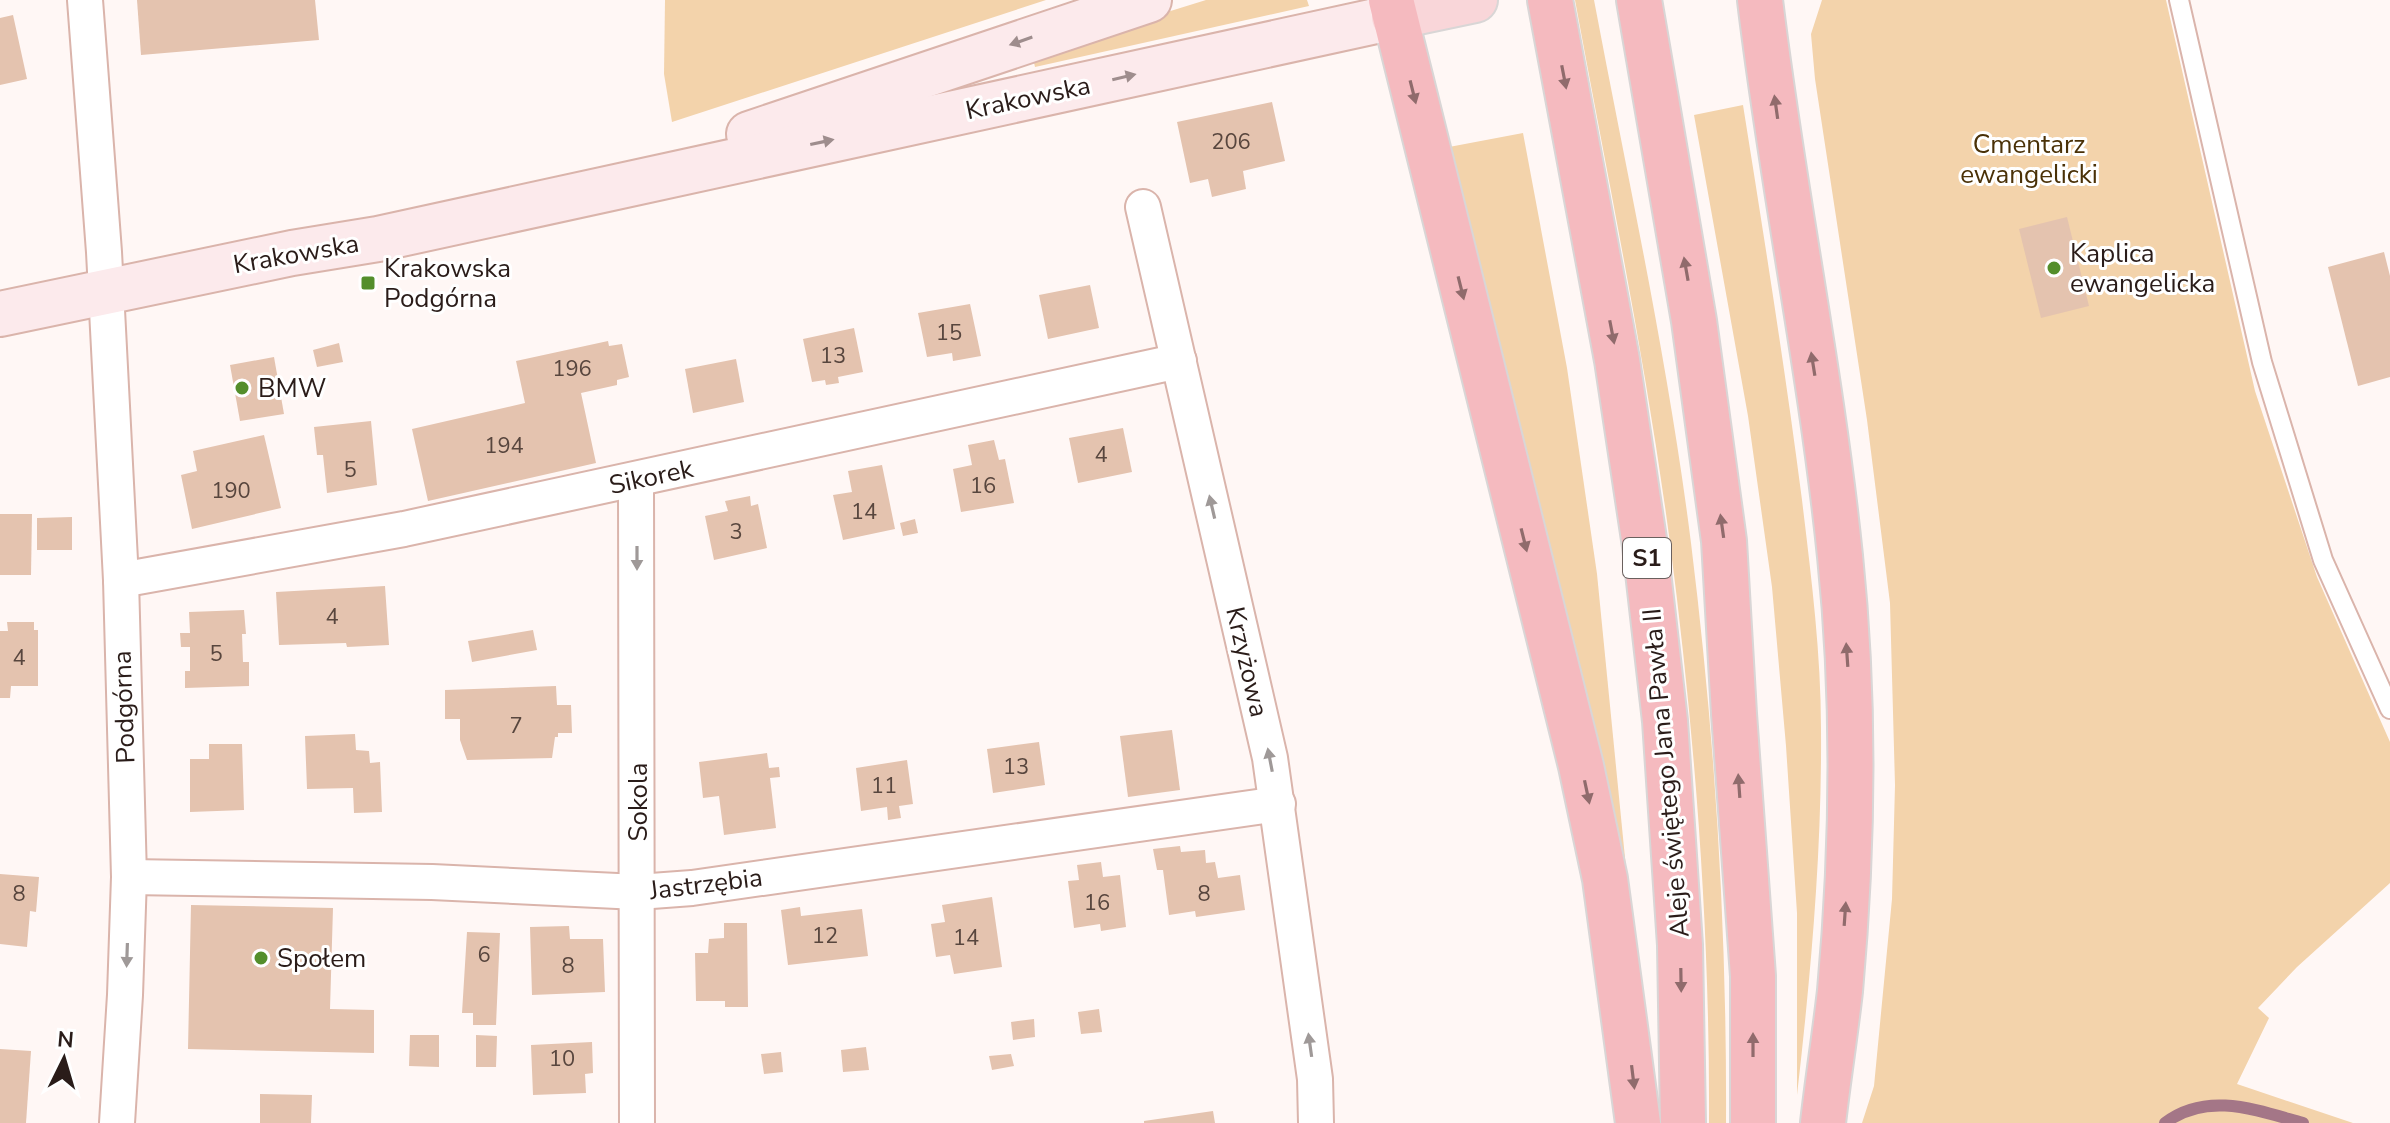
<svg xmlns="http://www.w3.org/2000/svg" width="2390" height="1123" font-family="'Nunito Sans',sans-serif">
<style>
.green{fill:#f3d3ab}
.lines{fill:none;stroke-linecap:round;stroke-linejoin:round}
.stream{stroke:#a47687;stroke-width:12}
.building{fill:#e4c3af}
.lane-casing{stroke:#dab4ab;stroke-width:22}
.street-casing{stroke:#dab4ab;stroke-width:38}
.secondary-casing{stroke:#dab4ab;stroke-width:48}
.primary-casing{stroke:#d9d6d6;stroke-width:48}
.highway-casing{stroke:#d9d6d6;stroke-width:48}
.lane{stroke:#fff;stroke-width:18}
.street{stroke:#fff;stroke-width:34}
.secondary{stroke:#fceaec;stroke-width:44}
.primary{stroke:#f9d6d9;stroke-width:44}
.highway{stroke:#f5babf;stroke-width:44}
.oneway{fill:#9e8d8d}
.oneway2{fill:#906b6c}
.oneway3{fill:#9f9998}
.poi-dot{fill:#548e2b;stroke:#fff;stroke-width:3}
.labels{text-anchor:middle;dominant-baseline:central;stroke-width:6;stroke-linejoin:round;paint-order:stroke}
.number-label{font-size:22px;fill:#58463e}
.shield{fill:#fff;stroke:#6a605e;stroke-width:2}
.shield-label{font-size:24px;font-weight:bold;fill:#2a1c19}
.street-label{font-size:26px;fill:#2a1c19;stroke:#fff}
.park-label{font-size:26px;fill:#4a3107;stroke:#fff}
.poi-label{font-size:26px;fill:#2a1c19;stroke:#fff;text-anchor:start}
</style>
<rect width="100%" height="100%" fill="#fff7f5"/>
<g class="green">
<path d="M665,0H1046L672,122L664,74Z"/>
<path d="M1206,0H1307L1309,6L1035,67L1032,54Z"/>
<path d="M1575,0H1594C1628,180 1668,360 1691,543C1715,736 1727,929 1726,1123H1709C1710,930 1695,735 1670,543C1646,361 1608,180 1575,0Z"/>
<path d="M1822,0H2166L2255,391L2317,577L2390,742V883L2297,967L2258,1008L2269,1018L2237,1084L2353,1123H1862L1874,1086L1892,899L1895,785L1890,603L1867,420L1815,79L1811,34Z"/>
<path d="M1743,105C1764,237 1785,368 1802,500C1811,575 1821,652 1821,728C1822,851 1811,973 1797,1095V913L1786,746L1772,587L1748,416L1694,115Z"/>
<path d="M1523,133L1567,368L1597,574L1627,878L1449,147Z"/>
</g>
<g class="lines">
<path class="stream" d="M2165,1123C2207,1091 2256,1110 2303,1123"/>
</g>
<g class="building">
<path d="M137,0H315L319,40L141,55Z"/>
<path d="M13,15L27,79L0,85V18Z"/>
<path d="M1272,102L1285,161L1243,171L1246,189L1212,197L1208,179L1190,183L1177,122Z"/>
<path d="M2067,217L2089,306L2041,318L2019,229Z"/>
<path d="M2384,252L2390,276V377L2358,386L2328,267Z"/>
<path d="M1090,285L1099,328L1048,339L1039,295Z"/>
<path d="M970,304L981,356L953,361L952,353L927,357L918,313Z"/>
<path d="M854,328L863,372L838,377L839,383L826,385L825,380L812,382L803,339Z"/>
<path d="M608,341L609,346L622,344L629,377L617,380V385L581,393L596,463L428,501L412,429L525,403L516,361Z"/>
<path d="M339,343L343,362L317,367L313,350Z"/>
<path d="M274,357L284,414L240,421L230,365Z"/>
<path d="M736,359L744,402L693,413L685,369Z"/>
<path d="M371,421L377,485L327,493L323,455H317L314,427Z"/>
<path d="M1123,428L1132,472L1078,483L1069,438Z"/>
<path d="M264,435L281,508L192,529L181,475L197,471L193,451Z"/>
<path d="M994,440L999,460L1005,459L1014,503L961,512L953,469L972,465L968,445Z"/>
<path d="M882,465L895,529L843,540L833,495L852,492L848,471Z"/>
<path d="M750,496L751,506L758,504L767,548L714,560L705,516L728,511L725,501Z"/>
<path d="M0,514H32L31,575H0Z"/>
<path d="M72,517V550H37V518Z"/>
<path d="M915,519L918,533L903,536L900,523Z"/>
<path d="M385,586L389,645L347,647L346,643L279,645L276,592Z"/>
<path d="M244,610L246,634H242L243,662H249V686L185,688V671H190V647H181L180,633H190L189,612Z"/>
<path d="M7,622H34V630H38V686H11L10,698H0V631H8Z"/>
<path d="M533,630L537,650L472,662L468,641Z"/>
<path d="M556,686L557,705H571L572,733H558V737H555L552,758L467,760L460,740V719H445V690Z"/>
<path d="M1172,730L1180,790L1128,797L1120,736Z"/>
<path d="M355,734L356,750L369,751L370,763L380,762L382,812L354,813L353,788L307,789L305,736Z"/>
<path d="M1039,742L1045,785L993,793L987,749Z"/>
<path d="M209,744H242L244,810L190,812V759H209Z"/>
<path d="M767,753L769,768L779,767L780,777L770,778L776,828L724,835L719,796L703,798L699,762Z"/>
<path d="M907,760L913,804L899,806L901,818L888,820L887,807L861,811L856,768Z"/>
<path d="M1180,846L1181,852L1205,850L1206,863L1215,862L1218,878L1240,875L1245,910L1196,917L1195,911L1169,915L1163,870H1157L1153,849Z"/>
<path d="M1101,862L1103,877L1120,875L1126,927L1101,931L1100,924L1074,928L1068,881L1079,880L1077,865Z"/>
<path d="M0,874L39,877L36,912L30,911L27,947L0,944Z"/>
<path d="M992,897L1002,967L954,974L950,955L936,957L931,924L945,922L942,905Z"/>
<path d="M191,905L333,908L330,1009L374,1010V1053L188,1049Z"/>
<path d="M800,907L801,916L862,909L868,956L788,965L781,910Z"/>
<path d="M724,923H747L748,1007H725V1001H696L695,953H708L709,939L724,938Z"/>
<path d="M569,926L570,939H603L605,992L532,995L530,927Z"/>
<path d="M467,932L500,933L496,1025H473V1013H462Z"/>
<path d="M1099,1009L1102,1032L1081,1034L1078,1012Z"/>
<path d="M1034,1019L1035,1037L1013,1040L1011,1022Z"/>
<path d="M410,1035H439V1067L409,1066Z"/>
<path d="M476,1035L497,1036L496,1067H476Z"/>
<path d="M592,1042L593,1073L585,1074L586,1093L533,1095L531,1045Z"/>
<path d="M866,1047L869,1070L843,1072L841,1050Z"/>
<path d="M0,1049L31,1051L26,1123H0Z"/>
<path d="M781,1052L783,1072L764,1074L761,1054Z"/>
<path d="M1011,1054L1014,1066L992,1070L989,1056Z"/>
<path d="M260,1094L312,1095L311,1123H260Z"/>
<path d="M1213,1111L1215,1123H1144V1121Z"/>
</g>
<g class="lines">
<g class="lane-casing">
<path id="lane" d="M2179,0L2262,362L2323,560L2390,709"/>
</g>
<g class="street-casing">
<g id="street">
<path d="M85,0L104,252L121,580L129,877L125,995L117,1123"/>
<path d="M1143,207L1270,758L1315,1079L1316,1123"/>
<path d="M636,480L637,1123"/>
<path d="M121,580L404,529L1179,361"/>
<path d="M129,877L432,882L638,892L692,888L1278,804"/>
</g>
</g>
<g class="secondary-casing">
<g id="secondary">
<path d="M749,134L1149,0"/>
<path d="M0,314L292,253L378,239L1394,17"/>
</g>
</g>
<g class="primary-casing">
<path id="primary" d="M1394,17L1475,0"/>
</g>
<g class="highway-casing">
<g id="highway">
<path d="M1391,0L1581,766L1605,879L1638,1123"/>
<path d="M1550,0L1617,360L1645,546L1665,721L1680,945L1683,1123"/>
<path d="M1639,0L1694,321L1724,541L1734,714L1753,976V1123"/>
<path d="M1760,0C1782,186 1821,370 1840,556C1855,701 1853,847 1840,991C1835,1035 1828,1079 1823,1123"/>
</g>
</g>
<use href="#lane" class="lane"/>
<use href="#street" class="street"/>
<use href="#secondary" class="secondary"/>
<use href="#primary" class="primary"/>
<use href="#highway" class="highway"/>
</g>
<defs><path id="oneway-solid" d="M-6-.8H1V-3.2L6.5 0L1 3.2V.8H-6Z" transform="scale(2)"/></defs>
<g class="oneway">
<use href="#oneway-solid" transform="translate(1021 41) rotate(161)"/>
<use href="#oneway-solid" transform="translate(1124 77) rotate(-13)"/>
<use href="#oneway-solid" transform="translate(822 142) rotate(-12)"/>
</g>
<g class="oneway2">
<use href="#oneway-solid" transform="translate(1564 77) rotate(79)"/>
<use href="#oneway-solid" transform="translate(1413 92) rotate(76)"/>
<use href="#oneway-solid" transform="translate(1776 107) rotate(-98)"/>
<use href="#oneway-solid" transform="translate(1686 269) rotate(-100)"/>
<use href="#oneway-solid" transform="translate(1461 288) rotate(76)"/>
<use href="#oneway-solid" transform="translate(1612 332) rotate(79)"/>
<use href="#oneway-solid" transform="translate(1813 364) rotate(-99)"/>
<use href="#oneway-solid" transform="translate(1722 526) rotate(-98)"/>
<use href="#oneway-solid" transform="translate(1524 540) rotate(76)"/>
<use href="#oneway-solid" transform="translate(1847 655) rotate(-94)"/>
<use href="#oneway-solid" transform="translate(1739 786) rotate(-94)"/>
<use href="#oneway-solid" transform="translate(1587 792) rotate(78)"/>
<use href="#oneway-solid" transform="translate(1845 914) rotate(-86)"/>
<use href="#oneway-solid" transform="translate(1681 980) rotate(89)"/>
<use href="#oneway-solid" transform="translate(1753 1045) rotate(-90)"/>
<use href="#oneway-solid" transform="translate(1633 1077) rotate(83)"/>
</g>
<g class="oneway3">
<use href="#oneway-solid" transform="translate(1212 507) rotate(-103)"/>
<use href="#oneway-solid" transform="translate(637 558) rotate(90)"/>
<use href="#oneway-solid" transform="translate(1270 760) rotate(-101)"/>
<use href="#oneway-solid" transform="translate(127 955) rotate(92)"/>
<use href="#oneway-solid" transform="translate(1310 1045) rotate(-98)"/>
</g>
<g class="poi-dot">
<circle cx="2054" cy="268" r="8"/>
<rect x="360" y="275" width="16" height="16" rx="4"/>
<circle cx="242" cy="388" r="8"/>
<circle cx="261" cy="958" r="8"/>
</g>
<g class="labels">
<g class="number-label">
<text x="1231" y="142">206</text>
<text x="949" y="333">15</text>
<text x="833" y="356">13</text>
<text x="572" y="369">196</text>
<text x="504" y="446">194</text>
<text x="1101" y="455">4</text>
<text x="350" y="470">5</text>
<text x="983" y="486">16</text>
<text x="231" y="491">190</text>
<text x="864" y="512">14</text>
<text x="736" y="532">3</text>
<text x="332" y="617">4</text>
<text x="216" y="654">5</text>
<text x="19" y="658">4</text>
<text x="516" y="726">7</text>
<text x="1016" y="767">13</text>
<text x="884" y="786">11</text>
<text x="19" y="894">8</text>
<text x="1204" y="894">8</text>
<text x="1097" y="903">16</text>
<text x="825" y="936">12</text>
<text x="966" y="938">14</text>
<text x="484" y="955">6</text>
<text x="568" y="966">8</text>
<text x="562" y="1059">10</text>
</g>
<rect class="shield" x="1623" y="538" width="48" height="40" rx="6"/>
<g class="shield-label">
<text x="1647" y="558">S1</text>
</g>
<g class="street-label">
<text transform="translate(1028 98) rotate(-12)">Krakowska</text>
<text transform="translate(296 254) rotate(-10)">Krakowska</text>
<text transform="translate(651 477) rotate(-12)">Sikorek</text>
<text transform="translate(1247 662) rotate(77)">Krzyżowa</text>
<text transform="translate(124 707) rotate(-92)">Podgórna</text>
<text transform="translate(1666 773) rotate(-95)">Aleje świętego Jana Pawła II</text>
<text transform="translate(638 802) rotate(-90)">Sokola</text>
<text transform="translate(706 884) rotate(-7)">Jastrzębia</text>
</g>
<g class="park-label">
<text x="2029" y="144">Cmentarz<tspan x="2029" dy="30">ewangelicki</tspan></text>
</g>
<g class="poi-label">
<text x="2070" y="253">Kaplica<tspan x="2070" dy="30">ewangelicka</tspan></text>
<text x="384" y="268">Krakowska<tspan x="384" dy="30">Podgórna</tspan></text>
<text x="258" y="388">BMW</text>
<text x="277" y="958">Społem</text>
</g>
</g>
<g transform="translate(64 1059) rotate(5)" stroke="#ffffff" stroke-width="6" paint-order="stroke">
<path d="M0-6L14 30L0 20L-14 30Z" fill="#2a1c19"/>
<text y="-12" font-size="22" font-weight="bold" text-anchor="middle" fill="#2a1c19">N</text>
</g>
</svg>
